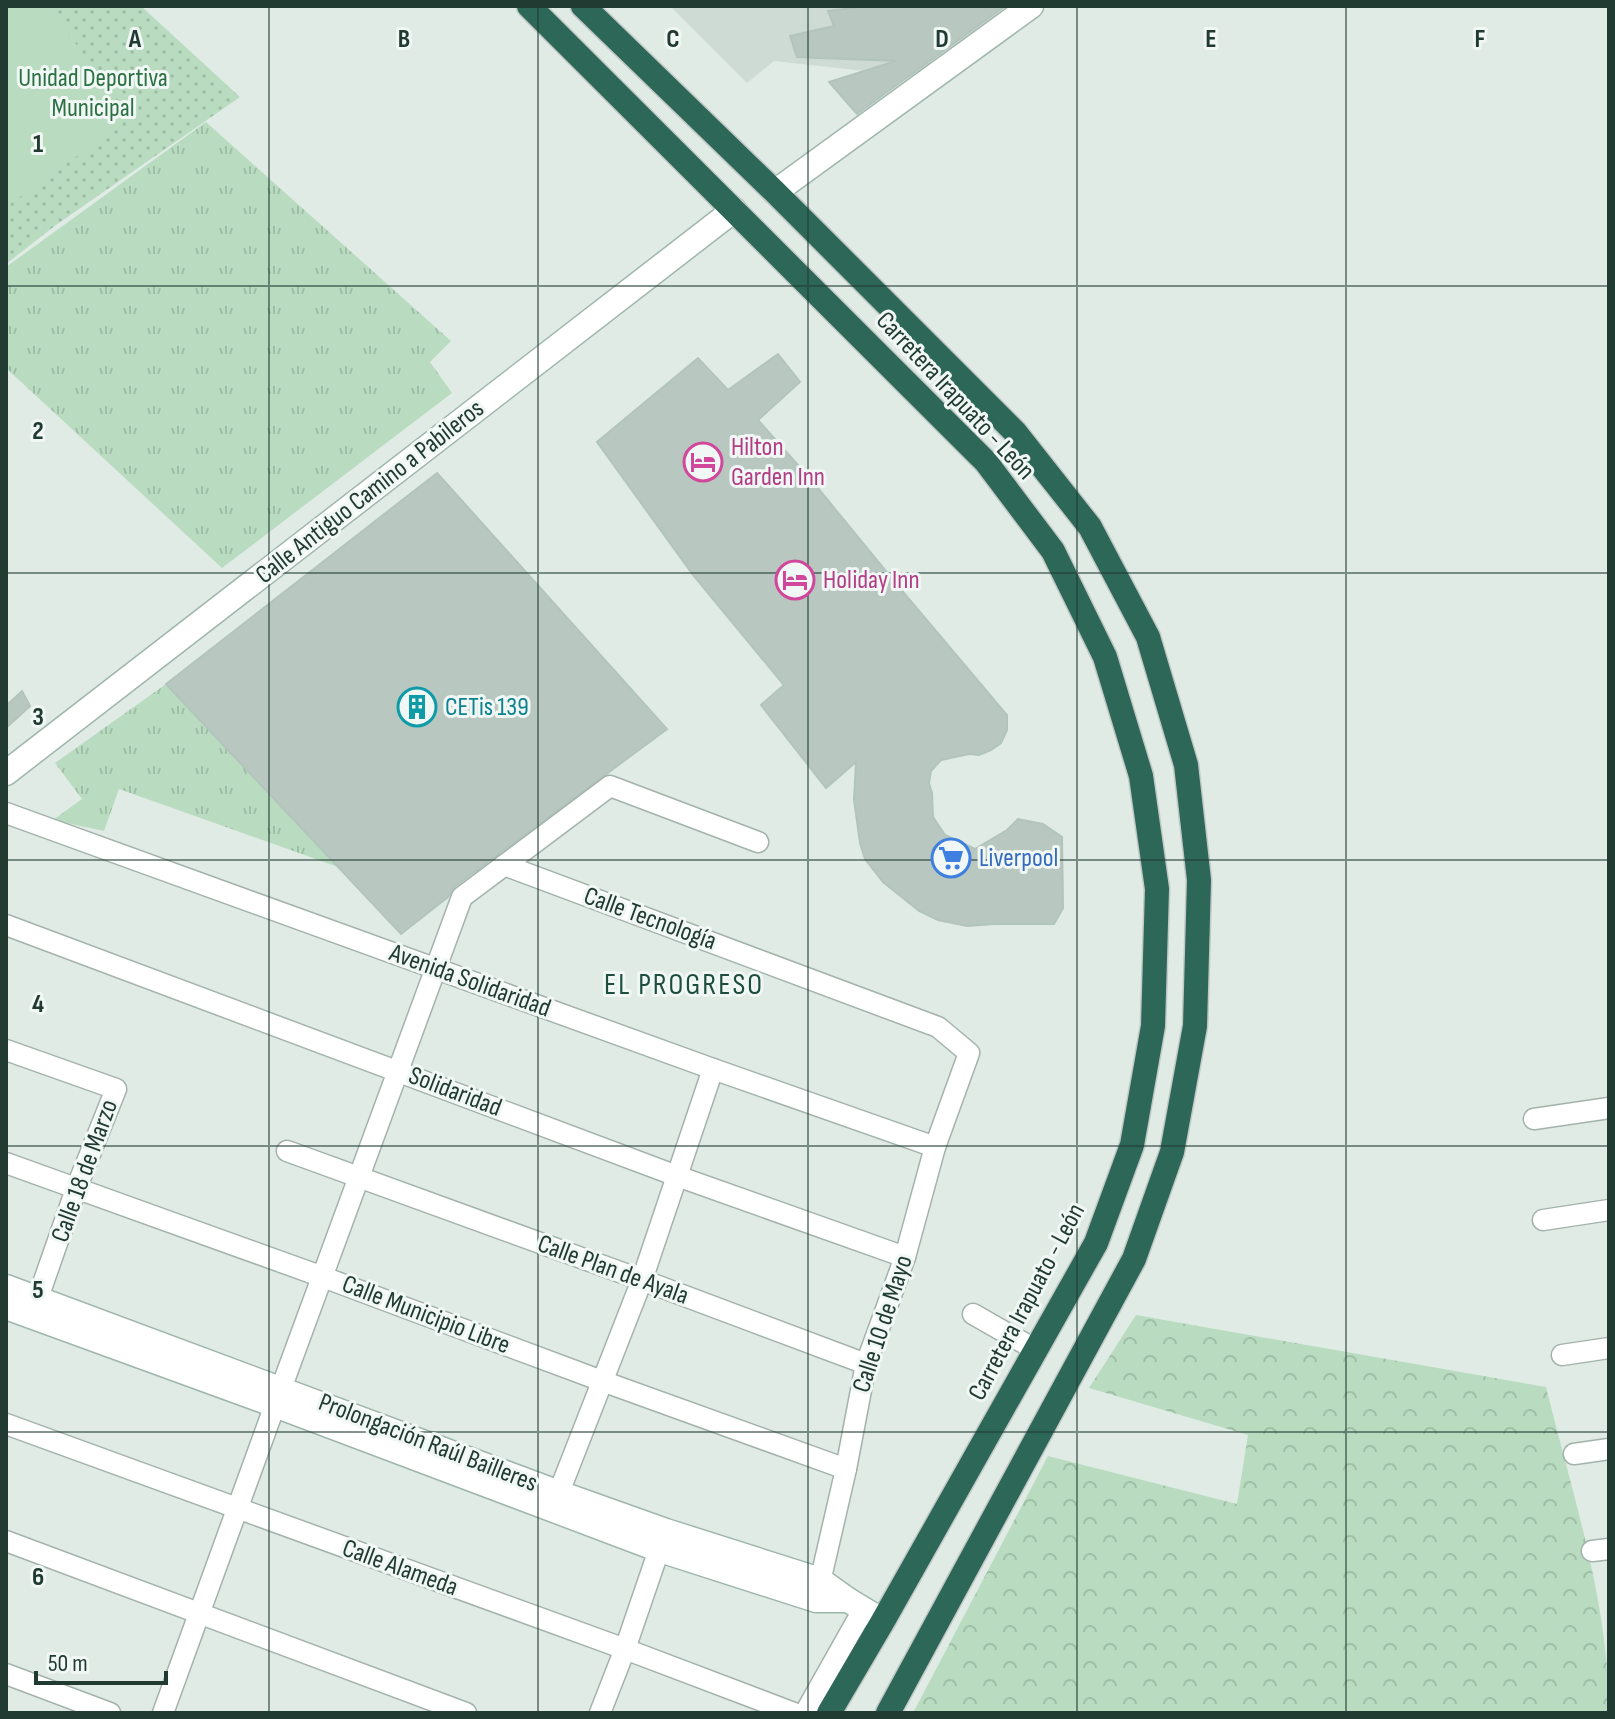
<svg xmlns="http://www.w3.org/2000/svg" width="1615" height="1719" font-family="'Sofia Sans Condensed',sans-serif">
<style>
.built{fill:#cedbd4}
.grass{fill:url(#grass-tufts)}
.forest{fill:url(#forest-crowns)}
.park{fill:url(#park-dots)}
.garden{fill:#b9dcc1}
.building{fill:#b8c8c1;stroke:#b2c4bc;stroke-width:2}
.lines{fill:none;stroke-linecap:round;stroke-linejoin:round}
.street-casing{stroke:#a3b3ac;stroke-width:23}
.secondary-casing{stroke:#9fb6ad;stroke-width:27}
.highway-casing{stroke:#c1c8c6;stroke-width:27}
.street{stroke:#fff;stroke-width:20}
.secondary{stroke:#fff;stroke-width:24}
.highway{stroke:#2d6758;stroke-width:24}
.grid{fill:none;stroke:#213b33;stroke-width:2;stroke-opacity:0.55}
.labels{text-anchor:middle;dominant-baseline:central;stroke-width:6;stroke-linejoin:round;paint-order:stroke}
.park-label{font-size:26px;fill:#2b7143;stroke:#f0f7f4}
.street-label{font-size:26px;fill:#213b33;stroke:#f0f7f4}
.hotel-label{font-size:26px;fill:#b23c85;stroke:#f0f7f4;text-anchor:start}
.culture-label{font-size:26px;fill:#0d838f;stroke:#f0f7f4;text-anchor:start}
.shop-label{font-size:26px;fill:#366cbe;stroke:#f0f7f4;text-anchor:start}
.quarter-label{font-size:30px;letter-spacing:2px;fill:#1d4d3f;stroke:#f0f7f4}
.grid-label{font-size:26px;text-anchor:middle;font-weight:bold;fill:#213b33;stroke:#f0f7f4;stroke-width:6;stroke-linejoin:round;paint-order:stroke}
</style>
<defs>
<pattern id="grass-tufts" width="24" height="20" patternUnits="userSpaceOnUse" patternTransform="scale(2)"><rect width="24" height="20" fill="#b9dcc1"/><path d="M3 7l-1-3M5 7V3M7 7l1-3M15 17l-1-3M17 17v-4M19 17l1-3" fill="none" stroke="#9fbea6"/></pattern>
<pattern id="forest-crowns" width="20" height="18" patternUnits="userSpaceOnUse" patternTransform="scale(2)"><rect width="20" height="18" fill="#b9dcc1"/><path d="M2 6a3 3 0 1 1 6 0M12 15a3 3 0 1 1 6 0" fill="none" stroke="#9fbea6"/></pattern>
<pattern id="park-dots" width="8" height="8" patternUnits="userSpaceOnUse" patternTransform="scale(2)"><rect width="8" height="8" fill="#b9dcc1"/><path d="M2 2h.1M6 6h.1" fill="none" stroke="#9fbea6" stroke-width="1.8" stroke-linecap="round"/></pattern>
</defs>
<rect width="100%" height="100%" fill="#e0ebe5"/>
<path class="built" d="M670,6H1016L928,78L774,61L747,83Z"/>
<g class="grass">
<path d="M206,122L451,341L430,362L452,393L222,568L6,368V267Z"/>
<path d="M166,684L338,867L119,789L104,831L53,820L82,799L55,763Z"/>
</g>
<path class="forest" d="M1136,1315L1546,1387C1572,1493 1609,1602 1609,1713H913L1048,1456L1237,1504L1248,1435L1089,1388Z"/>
<path class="park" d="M6,6H141L240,97L56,225L6,264Z"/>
<path class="garden" d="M6,6H48L130,118L6,207Z"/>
<g class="building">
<path d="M868,6H1005L857,114L829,82L896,61L797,57L790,36L834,26L828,11Z"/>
<path d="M778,354L800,382L758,420L813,482L898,586L1007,715V730L1001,743L991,750L979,755L969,754L941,760L931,771L929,783L932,793L933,817L945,835L975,849L1007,830L1018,819L1043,824L1062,837L1063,908L1054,924H994L967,926L938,920L919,911L883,882L865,859L860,843L854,800L856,762L826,788L761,705L784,685L693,575L597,442L698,358L728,390Z"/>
<path d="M437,473L667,729L454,887L448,897L401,934L166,684Z"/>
<path d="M22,691L30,706L6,728V706Z"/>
</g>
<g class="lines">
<g class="street-casing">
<g id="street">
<path d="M6,813L713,1069L935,1147"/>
<path d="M504,865L938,1027L969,1053L935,1147L905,1257L866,1364L846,1469L817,1595"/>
<path d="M6,925L677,1176L905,1257"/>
<path d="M6,1050L116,1089L76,1189L33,1312"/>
<path d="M1534,1119L1609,1108"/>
<path d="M287,1151L642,1280L866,1364"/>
<path d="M6,1163L323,1277L602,1381L846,1469"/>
<path d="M1543,1220L1609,1210"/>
<path d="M973,1314L1036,1350"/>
<path d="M1562,1355L1609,1348"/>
<path d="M6,1424L625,1649L794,1713"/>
<path d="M1574,1454L1609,1449"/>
<path d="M554,1505L642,1280L713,1069"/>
<path d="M6,1541L466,1713"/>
<path d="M1592,1551L1609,1549"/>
<path d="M6,1674L110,1713"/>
<path d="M163,1713L275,1405L462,897L610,786L758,842"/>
<path d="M600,1713L625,1649L663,1538"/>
<path d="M805,1713L863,1610"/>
</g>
</g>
<g class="secondary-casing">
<g id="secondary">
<path d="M775,192L1031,6"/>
<path d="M6,773L734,210"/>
<path d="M6,1287L559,1493L666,1531L820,1580L848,1600L883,1621"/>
<path d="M6,1307L275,1405L660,1550L816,1600H848"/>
</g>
</g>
<g class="highway-casing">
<g id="highway">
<path d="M529,6L986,462L1053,551L1105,657L1141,776L1157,889L1153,1026L1132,1145L1096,1243L883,1621L829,1713"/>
<path d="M583,6L775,192L1015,432L1090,527L1148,637L1186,765L1199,880L1195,1026L1172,1152L1134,1259L888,1713"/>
</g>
</g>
<use href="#street" class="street"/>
<use href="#secondary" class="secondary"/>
<use href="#highway" class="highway"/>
</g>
<path class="grid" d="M269,6V1713M538,6V1713M808,6V1713M1077,6V1713M1346,6V1713M6,286H1609M6,573H1609M6,860H1609M6,1146H1609M6,1432H1609"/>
<defs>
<g id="hotel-ring" transform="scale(2)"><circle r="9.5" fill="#f0f7f4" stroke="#d1479c" stroke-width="1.5"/><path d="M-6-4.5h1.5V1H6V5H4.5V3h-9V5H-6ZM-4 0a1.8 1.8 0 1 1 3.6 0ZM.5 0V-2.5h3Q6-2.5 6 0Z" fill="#d1479c"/></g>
<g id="building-ring" transform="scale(2)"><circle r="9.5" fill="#f0f7f4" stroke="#0f9aa8" stroke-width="1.5"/><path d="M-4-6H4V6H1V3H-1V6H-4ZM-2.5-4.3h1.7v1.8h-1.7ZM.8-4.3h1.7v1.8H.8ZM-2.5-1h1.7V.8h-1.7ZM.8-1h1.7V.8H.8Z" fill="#0f9aa8"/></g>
<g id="supermarket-ring" transform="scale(2)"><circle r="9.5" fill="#f0f7f4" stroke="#3f7fe0" stroke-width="1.5"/><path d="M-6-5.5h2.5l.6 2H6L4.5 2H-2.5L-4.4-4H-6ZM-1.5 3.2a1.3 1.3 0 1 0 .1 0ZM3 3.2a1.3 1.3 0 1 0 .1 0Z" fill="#3f7fe0"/></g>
</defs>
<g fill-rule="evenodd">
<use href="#hotel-ring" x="703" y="462"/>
<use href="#hotel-ring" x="795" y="580"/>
<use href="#building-ring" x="417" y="707"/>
<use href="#supermarket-ring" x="951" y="858"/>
</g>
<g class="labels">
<g class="park-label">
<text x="93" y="78">Unidad Deportiva<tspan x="93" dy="30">Municipal</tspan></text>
</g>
<g class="street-label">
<text transform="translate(955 396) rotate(47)">Carretera Irapuato - León</text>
<text transform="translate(370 492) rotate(-38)">Calle Antiguo Camino a Pabileros</text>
<text transform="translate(650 919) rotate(20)">Calle Tecnología</text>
<text transform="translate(470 981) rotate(20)">Avenida Solidaridad</text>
<text transform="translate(455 1092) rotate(21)">Solidaridad</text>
<text transform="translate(85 1171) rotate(-70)">Calle 18 de Marzo</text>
<text transform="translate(613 1270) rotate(20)">Calle Plan de Ayala</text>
<text transform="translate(1027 1302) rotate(-62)">Carretera Irapuato - León</text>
<text transform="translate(426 1315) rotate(21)">Calle Municipio Libre</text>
<text transform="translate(883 1324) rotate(-72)">Calle 10 de Mayo</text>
<text transform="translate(428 1443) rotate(21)">Prolongación Raúl Bailleres</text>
<text transform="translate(400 1568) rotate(20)">Calle Alameda</text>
</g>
<g class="hotel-label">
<text x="731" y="447">Hilton<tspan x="731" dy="30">Garden Inn</tspan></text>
<text x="823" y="580">Holiday Inn</text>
</g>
<g class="culture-label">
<text x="445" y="707">CETis 139</text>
</g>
<g class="shop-label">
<text x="979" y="858">Liverpool</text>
</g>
<g class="quarter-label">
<text x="684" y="985">EL PROGRESO</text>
</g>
</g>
<g class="grid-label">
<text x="135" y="47">A</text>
<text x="404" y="47">B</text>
<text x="673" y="47">C</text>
<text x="942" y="47">D</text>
<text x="1211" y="47">E</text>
<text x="1480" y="47">F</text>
<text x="38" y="152">1</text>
<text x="38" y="439">2</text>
<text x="38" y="725">3</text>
<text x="38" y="1012">4</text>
<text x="38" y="1298">5</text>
<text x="38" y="1585">6</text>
</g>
<rect width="1615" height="1719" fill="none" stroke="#213b33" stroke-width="16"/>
<path d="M36 1671v12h130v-12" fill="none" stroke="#213b33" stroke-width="4"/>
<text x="48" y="1671" font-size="24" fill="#213b33" stroke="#f0f7f4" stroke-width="6" paint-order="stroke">50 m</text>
</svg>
